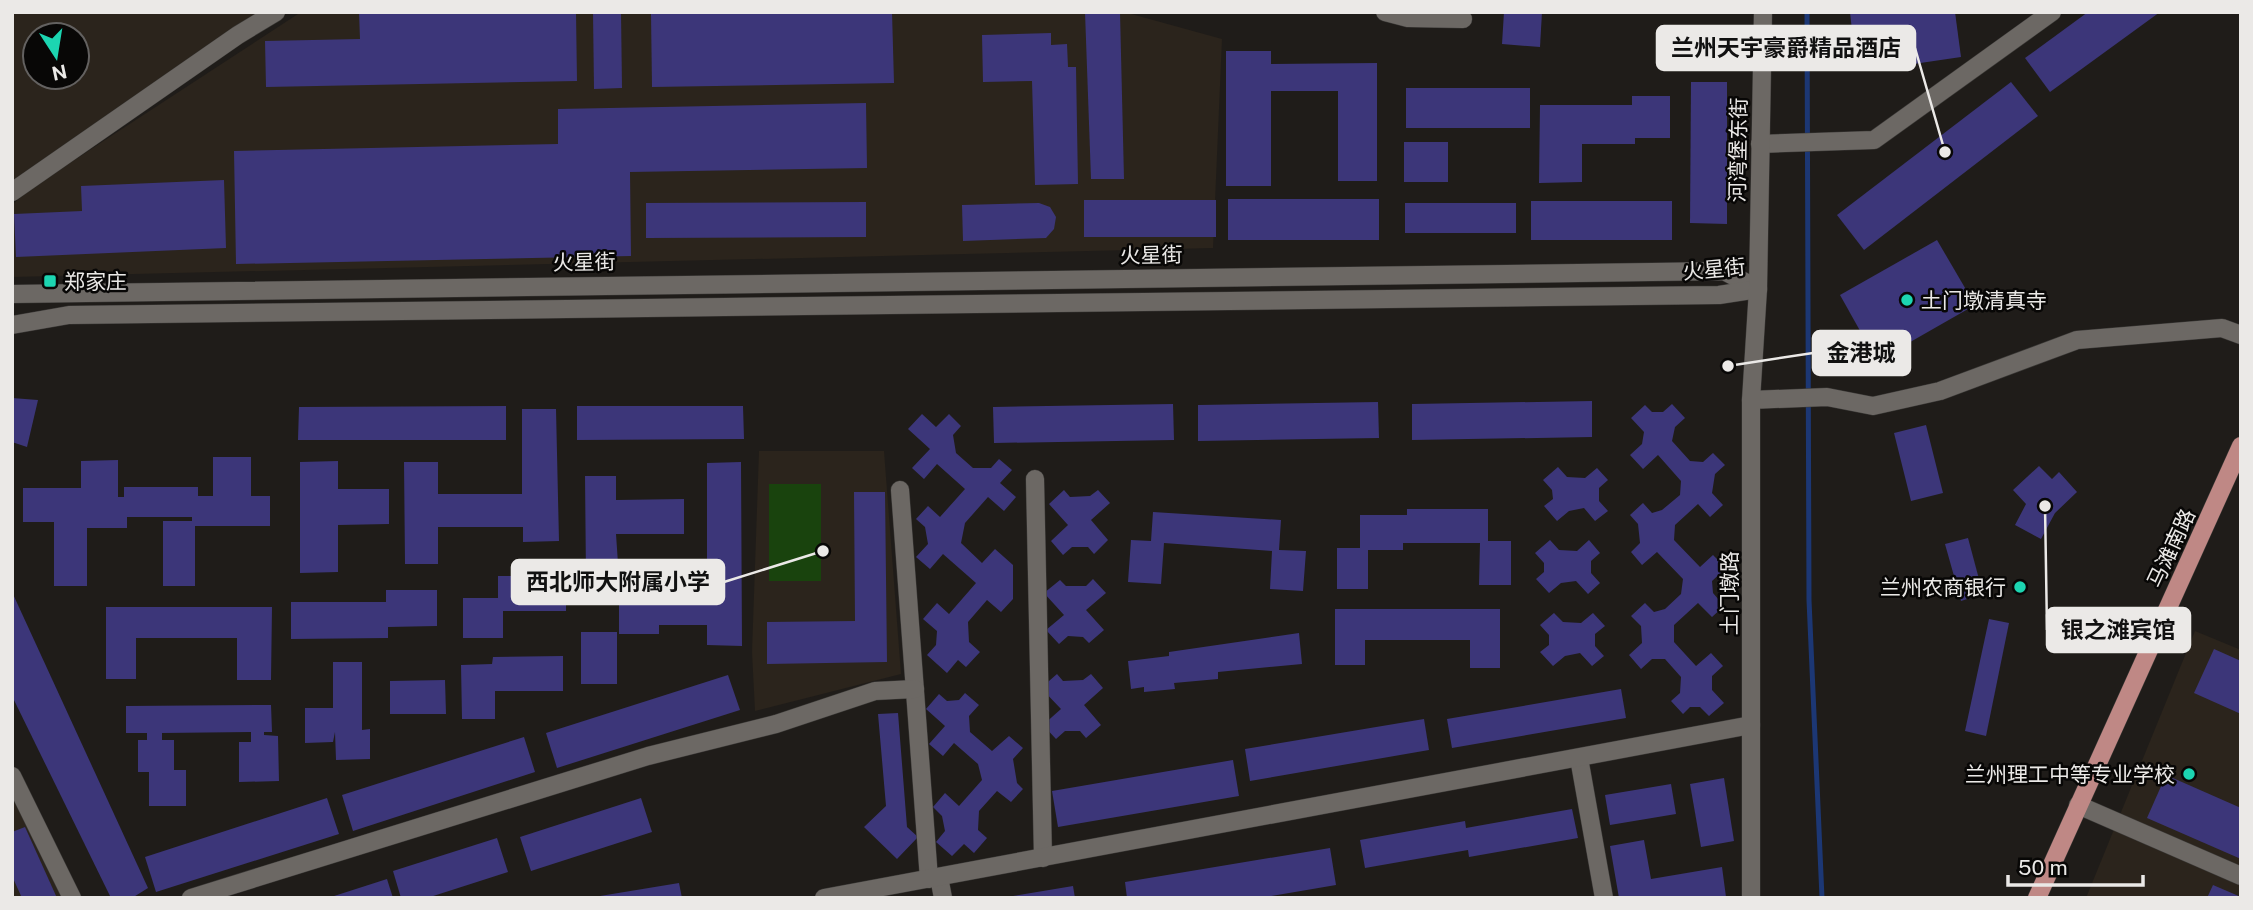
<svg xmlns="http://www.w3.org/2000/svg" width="2253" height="910" font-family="'Public Sans','Noto Sans SC',sans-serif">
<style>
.built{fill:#2b241c;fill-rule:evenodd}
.green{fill:#19430d}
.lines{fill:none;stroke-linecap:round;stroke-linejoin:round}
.stream{stroke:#1c3774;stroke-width:5}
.building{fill:#3c3679}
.minor-casing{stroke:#3b3937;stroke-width:19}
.major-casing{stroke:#3b3937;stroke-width:19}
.minor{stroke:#6c6864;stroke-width:18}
.major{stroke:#bf8885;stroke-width:18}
.poi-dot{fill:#1cd5b1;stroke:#080706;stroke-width:2.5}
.labels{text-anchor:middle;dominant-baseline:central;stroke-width:5;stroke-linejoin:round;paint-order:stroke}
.street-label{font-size:21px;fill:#ebe9e7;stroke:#080706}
.poi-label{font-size:21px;fill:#ebe9e7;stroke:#080706;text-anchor:start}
.leader{fill:none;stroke:#ebe9e7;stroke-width:2.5}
.callout-dot{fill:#ebe9e7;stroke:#080706;stroke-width:2.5}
.callout{fill:#ebe9e7;stroke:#ebe9e7;stroke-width:2.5}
.callout-label{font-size:23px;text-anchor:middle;font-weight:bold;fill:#111}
</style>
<rect width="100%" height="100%" fill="#1f1c19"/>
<g class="built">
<path d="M12,12H281L12,189ZM35,35H77V77H35Z"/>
<path d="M301,12H1124L1222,39L1213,248L12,277V205L30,189Z"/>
<path d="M759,451H884L901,674L755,711L752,652Z"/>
<path d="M2195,631L2241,650V898H2086Z"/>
<path d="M12,794L63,898H12Z"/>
</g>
<rect class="green" x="769" y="484" width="52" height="97"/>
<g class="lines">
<path class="stream" d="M1807,12L1809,600L1822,898"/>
</g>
<g class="building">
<path d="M359,12H576L577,81L266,87L265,41L360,39Z"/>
<path d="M593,12H621L622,88L594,89Z"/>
<path d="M892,12L894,83L652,87L651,14Z"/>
<path d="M1085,12H1120L1124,179H1091Z"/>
<path d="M1504,12H1542L1540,47L1502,44Z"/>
<path d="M1850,12H1955L1961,57L1900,66L1872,61L1853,40Z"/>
<path d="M2088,12H2160L2050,92L2025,58Z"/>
<path d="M1051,33V45L1067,44L1068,67H1076L1078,184L1035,185L1032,81L983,82L982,35Z"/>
<path d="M1226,51H1271V64L1377,63V181H1338V91H1271V186H1226Z"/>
<path d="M1691,82H1727V224L1690,223Z"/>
<path d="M2011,82L2038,116L1864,250L1837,215Z"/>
<rect x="1406" y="88" width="124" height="40"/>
<path d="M1632,96H1670V138H1635V144H1582V182L1539,183L1540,105H1632Z"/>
<path d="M866,103L867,168L630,172L631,256L236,264L234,151L558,144V109Z"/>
<rect x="1404" y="142" width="44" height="40"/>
<path d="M224,180L226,248L16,257L14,214L82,211L81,186Z"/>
<rect x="1228" y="199" width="151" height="41"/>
<rect x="1084" y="200" width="132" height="37"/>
<rect x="1531" y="201" width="141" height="39"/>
<path d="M866,202V237L646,238V203Z"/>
<path d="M1039,203L1050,207L1056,217L1054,229L1046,238L963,241L962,205Z"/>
<rect x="1405" y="203" width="111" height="30"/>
<path d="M1937,240L1975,305L1877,361L1840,295Z"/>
<path d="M12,398L38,400L27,447L12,442Z"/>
<path d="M1592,401V437L1412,440V404Z"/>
<path d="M1378,402L1379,438L1198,441V405Z"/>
<path d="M1173,404L1174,440L994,443L993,407Z"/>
<path d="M1672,404L1685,418L1675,427L1672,441L1690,461L1703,462L1713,453L1725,465L1715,474L1712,493L1723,505L1710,517L1698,504L1675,525L1674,540L1700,567L1713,555L1726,568L1712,581L1713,593L1724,606L1712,617L1698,603L1674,625V642L1696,666L1711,653L1723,666L1712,676V690L1724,703L1709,716L1700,707H1690L1683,714L1671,701L1680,693L1681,677L1665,659H1652L1641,669L1629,655L1642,643L1641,626L1631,616L1645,603L1654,612L1665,609L1681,594L1683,579L1657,552L1642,565L1631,552L1640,543L1638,524L1630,515L1643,503L1652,513L1662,510L1680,495L1681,481L1658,455L1643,469L1630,455L1642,444L1644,432L1631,418L1645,405L1652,412H1663Z"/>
<path d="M506,406V440H298L299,407Z"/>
<path d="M577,406H743L744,439L577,440Z"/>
<path d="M522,409H556L559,541L523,542V527H438V564H405L404,462H438V494H522Z"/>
<path d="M922,414L936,427L949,414L961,426L953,435L956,453L973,468H991L999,459L1012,470L1000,483L1016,497L1004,511L988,497L965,523L961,543L982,563L995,549L1013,565V599L1001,612L987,600L968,622L969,642L980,652L966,667L958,660L947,673L927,655L936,645L937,631L923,619L937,603L949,614L976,583L943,554L930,569L916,557L928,544L925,527L916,519L928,506L940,517L965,489L937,464L924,479L912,468L930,449L908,429Z"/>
<path d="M1926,425L1943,493L1911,501L1894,433Z"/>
<path d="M213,457H251V496H270V526H195V586H163V521H192V517H127V528H87V586H54V522H23V488H81V461L118,460V497H124V487H198V496H213Z"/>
<path d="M338,461V489H389V524L338,525V572L300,573V462Z"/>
<path d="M741,462L742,646L707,645V625H659V634H619V601L658,600V589H707V463Z"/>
<path d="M2039,466L2052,479L2059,472L2077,492L2055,513L2041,539L2015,525L2026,504L2013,490Z"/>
<path d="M1558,467L1567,477L1585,478L1597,468L1608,480L1599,488V501L1608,511L1595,521L1584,508L1569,511L1557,521L1544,506L1553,499L1552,490L1543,480Z"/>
<path d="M585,476H616V500L684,499V534H616L619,578H586Z"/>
<path d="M1064,490L1070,497L1090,496L1098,490L1110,503L1091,520L1108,540L1094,554L1088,547H1072L1063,555L1051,541L1068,525L1049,504Z"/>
<path d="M854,492H885L887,662L767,664V622L855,621Z"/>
<path d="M1407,509H1488V541H1511V585H1479L1480,543H1403V550H1368V589H1337V548H1360V515H1407Z"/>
<path d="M1153,512L1281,520L1279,550L1306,551L1303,591L1270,589L1272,551L1164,543L1161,584L1128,582L1131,540L1151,541Z"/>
<path d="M1968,538L1983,594L1961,601L1945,544Z"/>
<path d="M1550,540L1559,550L1577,551L1589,540L1600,553L1591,561V573L1600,583L1588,594L1576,581L1561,583L1549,593L1536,579L1544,572V563L1535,553Z"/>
<path d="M498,576H566V611H503V638H463V598H498Z"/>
<path d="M1093,579L1106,593L1086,610L1104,630L1089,643L1083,637L1068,636L1059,644L1046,630L1064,615L1044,593L1060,580L1066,586H1086Z"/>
<path d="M386,590H437V626L388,627V638L291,639V602H386Z"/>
<path d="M12,592L148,888L132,898H111L12,696Z"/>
<path d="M106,607H272L271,680H237V638H136V679H106Z"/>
<path d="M1335,609H1500V668H1470V640H1365V665H1335Z"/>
<path d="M1554,613L1563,622L1581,623L1593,613L1605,626L1595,634V646L1604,656L1592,666L1580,653L1565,656L1553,666L1540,652L1549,645V635L1540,625Z"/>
<path d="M1989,619L2009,623L1986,736L1965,731Z"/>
<rect x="581" y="632" width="36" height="52"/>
<path d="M1299,633L1302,664L1218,672V679L1174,683L1175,689L1144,692V687L1131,689L1128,661L1169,656V652Z"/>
<path d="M2214,649L2241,661V714L2194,693Z"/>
<path d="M563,656V691H495V719H462L461,665L492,664L493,657Z"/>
<path d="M333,662H362V730L370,729V759L336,760L335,732L333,742L305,743V708H333Z"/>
<path d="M1057,674L1063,681L1083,680L1091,674L1103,688L1084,705L1101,725L1086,738L1080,731H1065L1056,739L1043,725L1061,709L1041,688Z"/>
<path d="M728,675L740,710L557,768L546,733Z"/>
<path d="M445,680L446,714H390V681Z"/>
<path d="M1621,689L1626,718L1452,748L1447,719Z"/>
<path d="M965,693L979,705L969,716L970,732L992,751L1009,736L1023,748L1013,759L1017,783L1023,789L1011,802L997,791L979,811L978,830L987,838L974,853L964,844L952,856L936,842L945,831L942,816L933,807L945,793L959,806L982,780L978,764L954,743L943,756L929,744L945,726L926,709L939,694L947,701L959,700Z"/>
<path d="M271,705L272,732H264V735L278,736L279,781L239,782V742H251V732L162,733V740H174V770H186V806H149V772H138V740H147V733H126V706Z"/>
<path d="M898,713L907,827L918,837L897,859L864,827L886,806L878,714Z"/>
<path d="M1424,719L1429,750L1250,781L1245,749Z"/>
<path d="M524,737L535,772L353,831L342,795Z"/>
<path d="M1233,760L1239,796L1058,827L1052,791Z"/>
<path d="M2166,775L2241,808V859L2147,818Z"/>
<path d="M1724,778L1734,841L1701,847L1690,784Z"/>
<path d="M1671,784L1676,814L1610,825L1605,795Z"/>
<path d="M327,798L339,834L156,892L145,857Z"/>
<path d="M641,798L652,832L531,871L520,837Z"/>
<path d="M1572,809L1578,838L1469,857L1468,850L1365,868L1360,840L1465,821L1466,828Z"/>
<path d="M25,827L57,898H22L12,876V832Z"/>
<path d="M497,838L508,872L427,898H401L393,871Z"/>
<path d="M1644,840L1651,879L1722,867L1726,897L1619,898L1610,846Z"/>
<path d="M1330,848L1336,885L1259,898H1127L1125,882Z"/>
<path d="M387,879L393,898H331V897Z"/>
<path d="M679,883L682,898H601L600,896Z"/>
<path d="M2213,885L2241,897V898H2207Z"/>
<path d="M1073,886L1075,898H1013V896Z"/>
</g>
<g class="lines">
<g class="minor-casing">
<g id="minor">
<path d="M1385,12L1408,18L1463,19"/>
<path d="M1760,144L1874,140L2052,12"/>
<path d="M12,192L238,35L276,12"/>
<path d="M12,294L1724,271L1758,289"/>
<path d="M12,325L69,315L1719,295L1758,289"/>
<path d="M1751,400L1827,397L1873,406L1940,391L2077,340L2222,328L2241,335"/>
<path d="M1035,479L1043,858"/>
<path d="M900,490L929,879"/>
<path d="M1579,758L1604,898"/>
<path d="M12,776L72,898"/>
<path d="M2078,805L2241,876"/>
<path d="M939,877L943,898"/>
<path d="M191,898L648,756L776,724L875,691L915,689"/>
<path d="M824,898L1751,725"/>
<path d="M1751,898V400L1758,289L1763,12"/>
</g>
</g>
<g class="major-casing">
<path id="major" d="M2037,898L2241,446"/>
</g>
<use href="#minor" class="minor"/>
<use href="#major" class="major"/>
</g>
<g class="poi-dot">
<rect x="43" y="274" width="14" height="14" rx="3.5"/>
<circle cx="1907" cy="300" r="7"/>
<circle cx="2020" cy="587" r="7"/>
<circle cx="2189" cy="774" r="7"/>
</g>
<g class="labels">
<g class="street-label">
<text transform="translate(1738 150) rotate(-89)">河湾堡东街</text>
<text transform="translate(1151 255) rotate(-1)">火星街</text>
<text transform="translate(584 262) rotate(-1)">火星街</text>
<text transform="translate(1714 269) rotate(-5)">火星街</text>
<text transform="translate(2171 548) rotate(-65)">马滩南路</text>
<text transform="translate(1729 593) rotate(-90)">土门墩路</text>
</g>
<g class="poi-label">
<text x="64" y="281">郑家庄</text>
<text x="1921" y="300">土门墩清真寺</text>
<text x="2006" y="587" text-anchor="end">兰州农商银行</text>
<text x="2175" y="774" text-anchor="end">兰州理工中等专业学校</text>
</g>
</g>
<path class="leader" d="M1945 152L1915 48M1728 366L1813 353M823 551L724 582M2045 506L2047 630"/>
<g class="callout-dot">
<circle cx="1945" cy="152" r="7"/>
<circle cx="1728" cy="366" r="7"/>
<circle cx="823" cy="551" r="7"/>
<circle cx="2045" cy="506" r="7"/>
</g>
<g class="callout">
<rect x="1657" y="26" width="258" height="44" rx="7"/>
<rect x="1813" y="331" width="97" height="44" rx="7"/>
<rect x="512" y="560" width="212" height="44" rx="7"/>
<rect x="2047" y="608" width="143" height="44" rx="7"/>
</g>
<g class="callout-label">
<text x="1786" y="56">兰州天宇豪爵精品酒店</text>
<text x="1861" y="361">金港城</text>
<text x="618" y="590">西北师大附属小学</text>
<text x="2118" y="638">银之滩宾馆</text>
</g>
<rect width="2253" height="910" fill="none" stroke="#ebe9e7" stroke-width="28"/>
<g transform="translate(56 56) rotate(168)"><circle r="33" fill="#080706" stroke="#636160" stroke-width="2"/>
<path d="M0-5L12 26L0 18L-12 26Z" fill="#1cd5b1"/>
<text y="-10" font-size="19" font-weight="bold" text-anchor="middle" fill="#ebe9e7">N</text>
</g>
<path d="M2008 875v10h135v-10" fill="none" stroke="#ebe9e7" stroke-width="3.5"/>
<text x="2018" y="875" font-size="21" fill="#ebe9e7" stroke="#080706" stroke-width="5" paint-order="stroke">50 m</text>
</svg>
